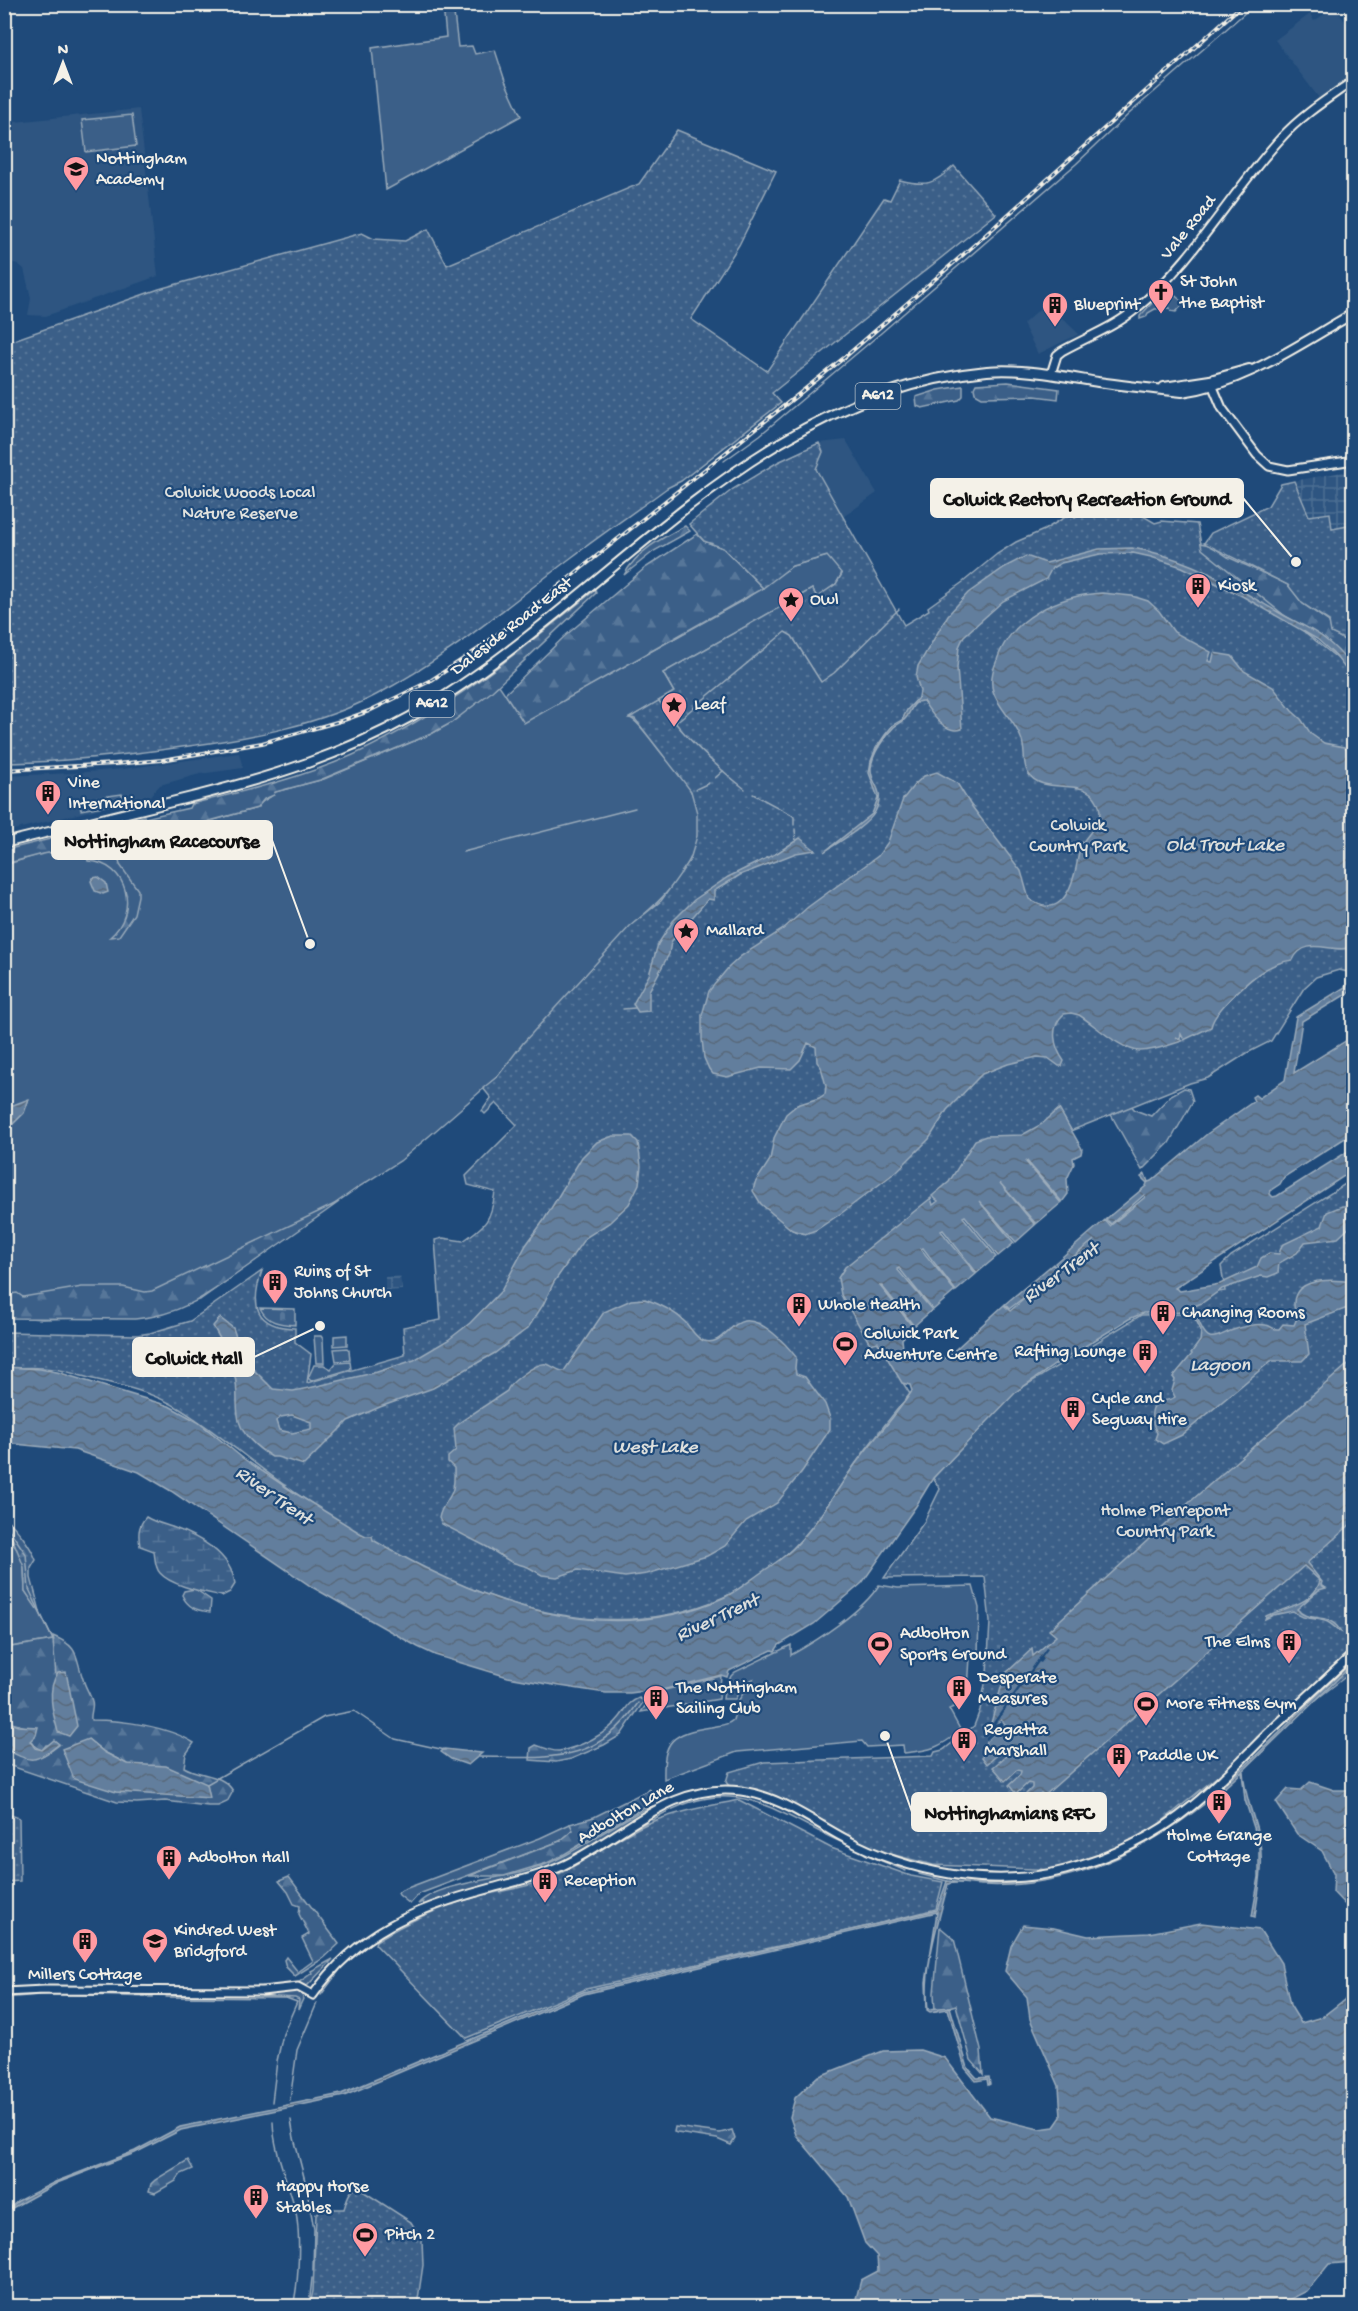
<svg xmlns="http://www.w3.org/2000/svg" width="1358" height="2311" font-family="'Gochi Hand',sans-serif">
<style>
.built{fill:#2d5581}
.industrial{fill:url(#industrial-grid)}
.green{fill:#3a5f88;stroke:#97a8b8;stroke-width:1.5}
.forest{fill:url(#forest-firs);stroke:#97a8b8;stroke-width:1.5;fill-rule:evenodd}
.wetland{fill:url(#wetland-marsh);stroke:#97a8b8;stroke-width:1.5}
.cemetery{fill:url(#cemetery-stones);stroke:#97a8b8;stroke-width:1.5}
.park{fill:url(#park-dots);stroke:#97a8b8;stroke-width:1.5}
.water{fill:url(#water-waves);stroke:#9cacbb;stroke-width:1.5;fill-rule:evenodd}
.pier{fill:#1f4a7a}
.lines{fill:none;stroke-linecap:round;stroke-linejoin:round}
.stream{stroke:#9cacbb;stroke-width:1.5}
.secondary-casing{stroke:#f4f1e8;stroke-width:11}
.primary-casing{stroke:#f4f1e8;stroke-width:12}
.secondary{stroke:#1f4a7a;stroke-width:7}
.primary{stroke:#1f4a7a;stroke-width:8}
.rail-casing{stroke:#f4f1e8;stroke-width:4}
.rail{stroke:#1f4a7a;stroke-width:1.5;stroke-dasharray:4.5;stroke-linecap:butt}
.labels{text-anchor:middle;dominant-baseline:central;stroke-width:4.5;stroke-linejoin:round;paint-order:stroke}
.shield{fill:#1f4a7a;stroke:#b4bfc7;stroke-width:1.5}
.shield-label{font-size:16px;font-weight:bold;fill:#f4f1e8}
.poi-label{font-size:18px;fill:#f4f1e8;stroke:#1f4a7a;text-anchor:start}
.street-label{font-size:18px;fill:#f4f1e8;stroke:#1f4a7a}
.park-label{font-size:18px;fill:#e1e2de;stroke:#1f4a7a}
.water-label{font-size:20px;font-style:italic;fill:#dee0dd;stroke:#1f4a7a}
.leader{fill:none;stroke:#f4f1e8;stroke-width:2}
.callout-dot{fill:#f4f1e8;stroke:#1f4a7a;stroke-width:2}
.callout{fill:#f4f1e8;stroke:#f4f1e8;stroke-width:2}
.callout-label{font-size:20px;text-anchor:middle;font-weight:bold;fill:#111}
</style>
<defs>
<pattern id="industrial-grid" width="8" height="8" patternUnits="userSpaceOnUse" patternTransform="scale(1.5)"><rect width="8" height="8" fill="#2d5581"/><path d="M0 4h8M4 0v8" fill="none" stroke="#4c6e93"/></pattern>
<pattern id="forest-firs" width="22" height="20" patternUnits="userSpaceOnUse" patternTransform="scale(1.5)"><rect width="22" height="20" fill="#3a5f88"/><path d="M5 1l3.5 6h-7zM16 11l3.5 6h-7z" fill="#577699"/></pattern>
<pattern id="wetland-marsh" width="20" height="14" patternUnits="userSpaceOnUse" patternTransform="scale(1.5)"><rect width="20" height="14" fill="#3a5f88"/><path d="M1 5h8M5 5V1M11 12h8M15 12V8" fill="none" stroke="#577699"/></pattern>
<pattern id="cemetery-stones" width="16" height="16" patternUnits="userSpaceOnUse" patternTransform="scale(1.5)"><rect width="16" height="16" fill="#3a5f88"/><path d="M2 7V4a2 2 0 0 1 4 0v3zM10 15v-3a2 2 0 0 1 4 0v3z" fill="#577699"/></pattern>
<pattern id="park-dots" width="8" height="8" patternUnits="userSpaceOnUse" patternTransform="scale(1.5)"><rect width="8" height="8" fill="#3a5f88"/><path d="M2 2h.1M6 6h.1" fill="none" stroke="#577699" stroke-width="1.8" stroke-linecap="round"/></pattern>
<pattern id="water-waves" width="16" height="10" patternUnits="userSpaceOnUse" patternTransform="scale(1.5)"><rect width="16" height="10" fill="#627e9d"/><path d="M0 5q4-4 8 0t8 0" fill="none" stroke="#58687a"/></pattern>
</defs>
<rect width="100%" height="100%" fill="#1f4a7a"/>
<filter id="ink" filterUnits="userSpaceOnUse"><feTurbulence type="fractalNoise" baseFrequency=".0167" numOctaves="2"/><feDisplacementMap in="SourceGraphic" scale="12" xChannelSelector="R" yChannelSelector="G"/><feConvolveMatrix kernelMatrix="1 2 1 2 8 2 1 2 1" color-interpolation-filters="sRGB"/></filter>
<g filter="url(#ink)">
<g class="built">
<path d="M1332,9L1337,10L1353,33L1350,38L1353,43V74L1319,98L1275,40L1310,14L1314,21Z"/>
<path d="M139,109L158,276L46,316L28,315L31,298L24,269L18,264L5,261V123Z"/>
<path d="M1046,303L1079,334L1038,354L1023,324Z"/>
<path d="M846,440L877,493L843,517L816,469L823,452L819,443Z"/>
<path d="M239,753L243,768L200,774L160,785L150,796L5,832L4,776L74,773L123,769Z"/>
</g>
<g class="industrial">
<path d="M1353,470V525L1332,529L1309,516L1294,481Z"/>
<path d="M400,1276L402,1290L385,1291V1277Z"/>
</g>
<g class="green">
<path d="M443,5H453L458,47L472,46L475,54L495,50L505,81L521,116L386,190L372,48L446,37Z"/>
<path d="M132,115L136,146L86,152L82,120Z"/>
<path d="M1166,288L1184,303L1176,312L1171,311L1170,308L1155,309L1148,313L1146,317L1140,319V316Z"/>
<path d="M828,556L842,573L836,584L817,597L812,589L663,673L674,692L630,718C638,720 656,747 663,755C671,765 681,773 687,784C720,839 676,889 635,922L498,1076L435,1131L400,1161L357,1188L201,1299L155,1316L42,1319L5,1316V865L40,854L137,841L257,808C261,799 272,799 275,792L324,779L431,734L445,726L499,685L524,722L745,599L792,566Z"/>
<path d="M122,794L125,802L81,810L78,800Z"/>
<path d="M347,1335V1345L334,1346V1336Z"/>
<path d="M314,1336H321L323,1339L324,1363H316Z"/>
<path d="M347,1348L349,1350L350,1360L336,1361L334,1349Z"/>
<path d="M350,1362L351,1369L311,1381L308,1378L314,1365H324L331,1369L336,1363Z"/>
<path d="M4,1530L20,1554L24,1567L25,1591L38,1609L53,1640L5,1648Z"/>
<path d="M879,1585L898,1588L973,1586L979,1608L978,1657H970L968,1690L966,1694L956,1699L958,1705L949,1709L961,1731C938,1748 933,1750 904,1753L903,1745L867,1747L862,1741L737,1752L664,1779C663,1740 672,1733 711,1727C719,1725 727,1726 733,1720L738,1701L753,1679L745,1682L735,1699H723L724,1691L731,1676L735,1672L791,1645V1655C818,1640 863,1611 879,1585Z"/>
<path d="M721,1676L719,1699L641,1712L650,1699L661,1691Z"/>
<path d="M651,1806H653C619,1828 587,1853 549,1868C509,1884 465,1891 424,1905L423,1902L418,1904C437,1883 502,1879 530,1870C574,1857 609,1825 651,1806Z"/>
<path d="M570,1824L574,1830L560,1841L419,1894L410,1904L399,1895L398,1893L402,1890L540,1838Z"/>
<path d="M333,1959L306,1987L298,1983L312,1973L311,1971Z"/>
<path d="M283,1991H297L302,1993L303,1999L298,2010L299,2000L295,1998L261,1996Z"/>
<path d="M20,1993H122L153,1995V1997L51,1994L5,1998V1995Z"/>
</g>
<g class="forest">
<path d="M1008,382L1059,389L1058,399L1035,396L982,397L975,393L974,388L976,384Z"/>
<path d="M963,386V396L959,400L922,408L917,406L916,397L938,390Z"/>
<path d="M685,526L690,531L654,551L624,575C637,551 660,539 685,526Z"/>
<path d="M697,534L704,541L723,548L763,588L524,723L505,694L565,636L645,568Z"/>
<path d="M1200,543L1210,545L1228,557L1280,581L1288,585L1303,604L1329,622L1332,633C1353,643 1353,648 1353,672L1324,638L1285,616L1194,555Z"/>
<path d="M595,590L596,593L490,693L451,723L431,734L320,780L275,792L274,795L264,799L257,808L137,841L117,849L120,865L138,890V896L134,914L119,936L110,937C139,913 129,863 88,861L84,846L43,854L5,864V850L144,816L145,818L189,808L191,804C246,791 301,778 353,755C443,714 519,652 595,590Z"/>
<path d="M1184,1088L1189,1089L1193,1101L1169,1143L1142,1170L1104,1102H1128L1135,1110L1151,1116L1171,1095Z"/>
<path d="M339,1202C310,1223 280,1243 251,1264C212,1291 185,1315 135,1319L5,1318V1295L17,1293L23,1297L82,1287H123L145,1292L152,1291Z"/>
<path d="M4,1517C17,1528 30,1545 36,1560L31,1568V1578L40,1611L37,1609L25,1591L24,1567L13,1540L5,1530Z"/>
<path d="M195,1589L211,1600L210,1612C196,1610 188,1608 182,1595L184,1591Z"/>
<path d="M53,1636C80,1647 75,1656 83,1679C85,1687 90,1694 92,1701C94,1707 90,1713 91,1720C122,1720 168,1726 194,1743L186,1754L184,1767C201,1777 222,1773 233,1791L227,1802L218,1806H208L165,1801L137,1803L117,1802L5,1764L4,1748C26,1762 40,1761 59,1745H46L42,1750C30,1746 29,1738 26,1727L5,1721V1648L54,1640ZM88,1739L104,1752L127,1764L137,1792H116Z"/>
<path d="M639,1698L644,1701L621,1735L604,1745L571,1759L556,1762L530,1760L531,1748L536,1745C543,1747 552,1752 559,1751C579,1748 607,1734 620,1717C627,1708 627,1703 639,1698Z"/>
<path d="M650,1789L653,1802L561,1856L547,1863L504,1876H469L560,1841L573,1830L570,1824L594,1817Z"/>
<path d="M289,1877L339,1944L324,1958L295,1976L286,1967L284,1960L286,1957L298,1972L313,1961L302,1938L309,1934L299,1914L300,1906L294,1904L288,1892L279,1881Z"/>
<path d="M940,1927L954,1939L981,2050L983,2074L971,2060L956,2005L935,2011L934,1993Z"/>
<path d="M675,2127L720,2133L732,2130L735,2139L731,2145L717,2139L677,2133L674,2132Z"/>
<path d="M188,2160L193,2169L181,2174L176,2181L155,2193L149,2191L151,2184L155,2180Z"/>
</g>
<path class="wetland" d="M146,1517C154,1522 163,1524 172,1527C199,1537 231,1553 235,1584L230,1592L222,1596C205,1592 171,1586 160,1573C155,1568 155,1558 154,1551L140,1546C138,1534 138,1526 146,1517Z"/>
<path class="cemetery" d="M260,1308L295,1309V1325C280,1324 267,1323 260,1308Z"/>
<g class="park">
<path d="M677,130L776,171L739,245L691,319L767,371L884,198L890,200L900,180C927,187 934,184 954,166L996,214L772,393L781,403L681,481L667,488C636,511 603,533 572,557C508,605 448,658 376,695C319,725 253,737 189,746C127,755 67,762 5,763V343L159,289L362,233L374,239L405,241L428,229L447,265L639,184Z"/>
<path d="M819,443L823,452L816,469L904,625L929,610L928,607L963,582L997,554L1016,542L1044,530L1072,513L1075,517L1085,511L1088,514L1094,510L1101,512L1103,515H1112L1134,501L1143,516L1155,523L1162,521L1197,524L1202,549L1353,671V973L1339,970L1316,977L1304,988L1271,1041L1247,1053L1208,1078L1190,1083L998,1160L846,1292L910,1394C890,1418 869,1444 851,1470C828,1504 807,1540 774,1565C759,1576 742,1589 724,1597C579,1662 417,1574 297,1494C257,1467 220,1434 180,1409C153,1392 119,1385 89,1378C77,1375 65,1370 53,1369C37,1366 20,1368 5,1368V1332L137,1335L150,1333L190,1321L262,1271C250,1305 255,1327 295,1328V1342L311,1354L307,1383L405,1355L403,1327L441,1320L435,1240L443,1238L463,1241C486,1225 491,1221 495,1192L468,1185L466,1176L517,1125L496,1103L485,1114L482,1111L491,1098L483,1088L498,1076L523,1043L630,926L661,901L690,860L697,836V813L691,791L635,719L629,718L674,692L663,673L812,589L817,597L836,584L842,574L827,556L792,566L763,588L723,548L704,541L689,524L733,489L778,462Z"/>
<path d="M1294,481L1309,516L1330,513L1332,529L1353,525V651L1346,640L1331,633L1329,621L1302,603L1288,585L1204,543L1211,533L1268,506L1281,484Z"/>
<path d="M1353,1179V1671L1225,1770L1137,1842L1056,1870L933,1865L883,1852L849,1838L795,1807L757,1791L730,1787L726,1782L729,1772L764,1762L933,1756L935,1752L943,1750L974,1726L980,1710L987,1674L990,1622L985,1577L884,1578L924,1522L940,1489L933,1478L1013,1393L1141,1315L1187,1314L1192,1303L1214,1292L1225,1291L1221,1266L1231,1256Z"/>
<path d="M739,1800L831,1848L911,1876L943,1882L936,1909L869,1926L586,1989L466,2038L375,1944L376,1941C409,1920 443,1906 480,1896C501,1891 523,1888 542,1881C581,1867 613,1838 651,1822C679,1811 710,1806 739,1800Z"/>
<path d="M5,1813L19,1818L20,1881L5,1882Z"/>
<path d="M358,2188L411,2222L422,2240L423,2265L417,2306H310L313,2291L316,2214L322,2209H344C347,2200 348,2190 358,2188Z"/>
</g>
<g class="water">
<path d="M1132,548C1153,551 1174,558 1193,566C1223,579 1250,596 1278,612C1293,621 1311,628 1325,639C1336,648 1354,665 1353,679L1335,655L1317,639L1242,596L1182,567L1151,557L1133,553L1100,554L1061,563L1052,568L1046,579L1003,601L964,636L959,647L957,668L962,729C945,735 931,713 923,701C912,700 911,713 905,719C902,723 897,724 894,727C884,737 872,754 871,768C870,786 887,788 875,812C867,826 837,843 824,852L872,814L878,798L869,773L871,761L876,748L885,735L893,725L902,720L907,710L919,697L920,691L916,677L918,666L948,615L968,593L1005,567L1026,556L1046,563L1099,549Z"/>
<path d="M1102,593L1132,596L1148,601L1159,611L1174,632L1211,652L1208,661L1212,662L1214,653L1232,656L1244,671L1273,687L1292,711L1301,719L1311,734L1324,743L1344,747L1354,756L1353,947C1334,955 1305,934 1293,960C1284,961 1275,964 1266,969C1251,978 1214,1010 1211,1027L1184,1040L1181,1034L1180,1039L1176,1037L1182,1041C1169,1045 1154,1051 1140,1051C1122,1051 1095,1025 1079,1015L1071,1013L1064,1014C1049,1027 1054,1047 1064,1061L1062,1066H1059L1048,1058L1037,1057L1008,1064L982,1074L947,1110L929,1139L897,1171L843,1212L816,1230L805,1234L792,1230L761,1204L753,1191L755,1183L770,1160L774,1138L786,1114L797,1105L819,1098L825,1094L826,1086L821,1067L817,1062L816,1047L808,1043L800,1060L791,1069L761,1068L727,1077L713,1074L709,1069L704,1058L702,1039V1015L709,991L728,968L741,956L782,930L808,907L878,856L888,842L903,799L914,785L924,776L937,772L957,783L970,804L1021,871L1029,899C1058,919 1070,894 1076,868C1078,860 1078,852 1081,845C1089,831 1107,820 1097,801C1084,775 1043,797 1028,773C1022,764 1026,749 1021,738C1015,721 998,708 993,691C990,681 993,669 997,660C1011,617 1060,595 1102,593Z"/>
<path d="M800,838L815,850L796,853L740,875L714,891V900L708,899L671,942L669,954L649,991V1011L638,1012L633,1004L649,975L658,944L673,921L694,900L728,877L777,853Z"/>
<path d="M98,877L106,883L108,892L103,894L95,891L91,881L93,878Z"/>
<path d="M1353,982V990L1302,1021L1294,1073L1352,1037L1353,1133L1284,1177L1280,1184L1271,1190L1270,1194L1273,1197L1277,1196L1353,1148V1170L1175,1288L1180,1291L1220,1284L1257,1267L1261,1258L1269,1253L1279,1254L1282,1245L1322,1226L1327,1212L1342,1206H1353V1224L1338,1238L1305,1242L1297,1253L1279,1263L1278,1273L1268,1277L1261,1276L1222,1289L1202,1303L1194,1306L1193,1309C1198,1316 1201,1333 1210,1337C1217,1339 1226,1332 1233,1330C1241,1327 1257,1323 1266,1325C1272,1326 1273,1330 1279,1329L1283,1324L1294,1325L1297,1318C1282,1278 1326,1278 1353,1282V1306L1305,1324L1309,1354L1302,1361H1271L1182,1435L1163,1444L1155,1439L1157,1433C1153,1426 1148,1411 1156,1404C1161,1400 1170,1401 1175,1397L1172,1391L1175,1380L1173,1377L1192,1354L1191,1353L1200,1341L1201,1331L1197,1322L1188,1312L1143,1313L1129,1319L1056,1364L1017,1391L933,1478L916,1506L862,1583L814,1624L779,1645L775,1651L772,1650L729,1671L727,1677L721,1675L658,1691L650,1689L648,1697L644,1696L646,1691L630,1693H606L547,1684L508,1677L435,1655L418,1647L312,1587L171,1491L139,1472L75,1450L5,1443V1367L40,1369L57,1372L169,1406L198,1422L244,1459L295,1493L360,1533L366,1536H372L373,1540C479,1601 605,1652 725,1597C737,1591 748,1582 759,1574C774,1564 789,1554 801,1540C822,1517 836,1491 854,1466C872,1441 895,1417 912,1391L910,1385L902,1383L878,1342L870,1344L841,1295L838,1278L845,1267L931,1198L933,1205L938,1201L932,1196L949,1182L975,1140L986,1136L1022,1135L1042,1124L1059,1109L1082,1149L1081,1154L1073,1158L1074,1164L1067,1179L1068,1194L1062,1202L1027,1161L1026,1162L1061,1203L1036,1224L1000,1183L1035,1225L1016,1242L979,1201L1014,1243L998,1256L965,1216L963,1217L996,1257L977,1273L943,1230L941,1231L976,1274L956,1291L923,1248L921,1249L955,1291L933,1310L899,1268L897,1269L932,1310L914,1326L882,1286H880L913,1327L902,1339L903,1348L914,1353L946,1358L1004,1305L1010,1311L1044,1282L1009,1309L1005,1304L1053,1264L1058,1270L1094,1240L1059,1268L1055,1263L1105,1220L1110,1226L1145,1197L1144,1195L1111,1224L1106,1219L1146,1186L1147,1183L1141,1177L1145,1174L1148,1182L1151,1181L1207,1134L1254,1101L1252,1097L1255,1095L1259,1098L1285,1080L1296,1017Z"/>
<path d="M29,1099L24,1113L5,1132V1108Z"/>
<path d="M613,1136H632L638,1142L641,1166L639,1184L629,1204L609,1223L585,1238L554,1282L543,1305L528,1328L495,1353L433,1388L380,1407L348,1421L304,1465L277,1457H272C257,1448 239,1433 238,1415C236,1403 238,1389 235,1377C230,1359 223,1343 213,1326L220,1318L233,1328L244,1360L273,1389L293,1391L309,1388L377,1372L414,1360L448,1340L470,1323L501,1291L526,1245L544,1220L582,1157L597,1142ZM292,1415L311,1422V1429L292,1433L279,1430L276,1421L281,1417Z"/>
<path d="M645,1299C660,1304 674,1311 685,1322C691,1328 695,1338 704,1341C722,1346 728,1324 744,1321C762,1318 786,1344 796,1357L795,1368L796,1374L805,1377L825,1404L830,1418V1429L803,1470L777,1503L746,1521L725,1546L707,1556L647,1574L625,1577L578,1570L557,1577L542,1575L528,1567L511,1562L487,1547L442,1524L439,1518C441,1506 448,1502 452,1492C455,1484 454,1476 454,1468L448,1462V1457L456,1450L454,1428L460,1422L507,1391C509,1383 537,1362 546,1364C553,1365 557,1371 564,1371L604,1312L631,1300Z"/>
<path d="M1353,1360V1522L1307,1563L1322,1582L1321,1585L1326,1588L1319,1590L1297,1609C1308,1624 1329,1610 1341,1632C1335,1629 1332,1623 1325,1621C1311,1616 1306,1622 1293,1611L1273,1615L1265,1619L1266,1616C1284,1608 1314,1604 1320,1581L1304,1566L1044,1796L1041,1793L1027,1806L1021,1799L1032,1788V1784L1028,1783L1016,1794L1009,1785L1020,1775L1021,1771L1017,1770L1005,1781L993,1767L1005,1757V1753L1001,1752L987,1764L982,1757L986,1741L1005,1724L1001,1720L994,1727L991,1723L1005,1674L1032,1649L1033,1656L1056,1636L1049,1630L1192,1500Z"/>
<path d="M1353,1661V1664L1243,1771C1244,1795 1254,1815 1259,1838C1265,1865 1258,1891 1255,1917L1252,1916L1259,1877V1843L1245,1800L1242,1772C1181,1828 1113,1872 1030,1883C1015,1885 999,1886 984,1885C973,1885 958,1881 948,1884C938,1924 923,1968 928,2009L950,2007L968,2068L977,2078L989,2077L990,2084L988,2085L987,2079L976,2081L965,2068L948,2009L930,2012L927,2010L926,1982L937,1912L584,1994L344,2096L181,2130L135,2153L57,2183L5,2212L18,2201L55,2182L135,2151L180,2127L341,2094L583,1992L937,1910L947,1881C974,1885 1003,1884 1029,1881C1147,1865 1224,1789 1304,1708C1320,1692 1337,1677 1353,1661Z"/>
<path d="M66,1672L77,1726L69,1736L58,1732C53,1714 46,1689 58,1673Z"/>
<path d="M4,1721L18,1726L38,1727L36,1735L30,1741L35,1748L42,1750L54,1740L59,1744C37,1763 29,1764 5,1748Z"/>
<path d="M88,1739L104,1752L127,1764L166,1766L207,1784L210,1798L116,1792L74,1779L62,1749Z"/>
<path d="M444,1749L482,1753L468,1765L451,1759L441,1752Z"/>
<path d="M1310,1782L1334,1790H1353V1913L1333,1892L1334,1874L1322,1851L1297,1834L1276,1802L1288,1789L1301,1790Z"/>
<path d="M1201,1923L1260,1930L1281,1963L1290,2005L1301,2023L1322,2017L1353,1993V2262L1329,2264L1307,2291L1277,2306H1069L1041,2297L1024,2299L1021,2306H854L861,2280L878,2271L877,2256L865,2243L848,2197L796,2135L790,2117L795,2098L817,2077L883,2051L920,2050L945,2058L990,2117L1039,2129L1054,2127L1061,2117L1059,2086L1030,2019L1027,1997L1005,1971L1011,1946L1023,1925L1054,1928L1088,1936L1149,1933Z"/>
</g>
<path class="pier" d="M1046,1648L1048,1649L1042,1657L1044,1659L1041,1663L1039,1662L995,1724L1002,1721L1004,1725L986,1741V1737L995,1729H992L994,1726L992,1724Z"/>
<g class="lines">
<g class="stream">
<path d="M724,461L760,435L881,333L1076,164L1130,113L1255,4"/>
<path d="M659,701C682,735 713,764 745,789"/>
<path d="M675,723L785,632L792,636L821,682L834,673L899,609"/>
<path d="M715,778L723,771"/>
<path d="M696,789L709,783"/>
<path d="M753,794L792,815L794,817V825"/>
<path d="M795,829L796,842"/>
<path d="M463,852L635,808"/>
<path d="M623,1009L635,1008"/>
<path d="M4,1522L26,1554L29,1589L53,1640L56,1676"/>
<path d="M478,1757C546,1757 596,1767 638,1703"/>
<path d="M207,1784L324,1717L354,1711L395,1739L445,1750"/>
<path d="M652,1820C740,1767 777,1817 857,1849"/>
<path d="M865,1854L906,1871"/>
<path d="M919,1874L947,1881"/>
<path d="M548,1877L647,1822"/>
<path d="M492,1892L540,1880"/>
<path d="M321,1995L342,1967L366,1947"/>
<path d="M166,1997L286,1998L297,2002L283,2034L277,2061L272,2102"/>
<path d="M290,2100L297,2050L317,2003"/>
<path d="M291,2120L294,2138L305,2181"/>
<path d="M273,2122C274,2152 287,2179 295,2208C301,2233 299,2282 293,2306"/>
<path d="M307,2190L314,2229L313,2270"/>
<path d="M309,2306L312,2278"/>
</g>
<g class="secondary-casing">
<g id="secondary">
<path d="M1051,374L1057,355L1062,351C1087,337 1115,327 1137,308C1194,261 1232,191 1282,137C1302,115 1329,98 1354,80"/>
<path d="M1211,382L1222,408L1257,455L1269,466L1288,470L1354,460"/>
<path d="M4,1992L44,1990L262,1991L298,1987L313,1995C357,1932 416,1908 488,1889C513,1882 539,1877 562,1866C621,1839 671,1781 741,1791C779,1796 811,1820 844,1838C908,1873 993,1889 1065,1870C1110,1858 1156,1836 1192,1806C1220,1783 1245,1756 1270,1731C1298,1705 1326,1679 1354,1653"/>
</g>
</g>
<g class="primary-casing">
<g id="primary">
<path d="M1164,387L1210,380L1249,369"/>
<path d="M4,843C68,827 132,812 196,796C271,777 342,755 410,717C605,607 748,393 987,371C1024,368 1062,376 1098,382C1126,386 1154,389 1182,392C1246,383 1299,344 1354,313"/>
</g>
</g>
<use href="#secondary" class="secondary"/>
<use href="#primary" class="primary"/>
<g class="rail-casing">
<path id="rail" d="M4,770L115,764L162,760L262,743L344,720L369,711L430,681L477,650L543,599L845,357L972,247L1243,4"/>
</g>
<use href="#rail" class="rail"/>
</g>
</g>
<defs>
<g id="school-pin" transform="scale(1.35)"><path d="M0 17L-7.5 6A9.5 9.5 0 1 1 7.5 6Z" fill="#ff9aa2" stroke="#1f4a7a"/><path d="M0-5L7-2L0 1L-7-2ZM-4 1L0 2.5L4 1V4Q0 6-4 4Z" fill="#111"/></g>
<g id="church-pin" transform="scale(1.35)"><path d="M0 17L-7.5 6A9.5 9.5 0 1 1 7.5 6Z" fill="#ff9aa2" stroke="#1f4a7a"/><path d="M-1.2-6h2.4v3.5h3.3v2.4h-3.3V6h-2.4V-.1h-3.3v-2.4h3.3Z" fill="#111"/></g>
<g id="building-pin" transform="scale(1.35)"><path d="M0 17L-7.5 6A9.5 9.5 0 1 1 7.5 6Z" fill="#ff9aa2" stroke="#1f4a7a"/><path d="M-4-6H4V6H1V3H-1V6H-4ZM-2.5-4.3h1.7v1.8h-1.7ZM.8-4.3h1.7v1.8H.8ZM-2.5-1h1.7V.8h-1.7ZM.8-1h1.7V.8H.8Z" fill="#111"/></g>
<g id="sight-pin" transform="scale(1.35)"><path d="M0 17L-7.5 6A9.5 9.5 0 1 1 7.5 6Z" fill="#ff9aa2" stroke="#1f4a7a"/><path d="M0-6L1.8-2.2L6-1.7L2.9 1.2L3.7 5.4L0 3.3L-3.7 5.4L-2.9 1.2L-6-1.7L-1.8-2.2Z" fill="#111"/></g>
<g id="stadium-pin" transform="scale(1.35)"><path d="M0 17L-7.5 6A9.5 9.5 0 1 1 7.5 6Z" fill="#ff9aa2" stroke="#1f4a7a"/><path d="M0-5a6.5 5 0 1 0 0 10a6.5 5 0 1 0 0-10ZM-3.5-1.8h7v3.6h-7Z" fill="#111"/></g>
</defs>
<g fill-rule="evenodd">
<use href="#school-pin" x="76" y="169"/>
<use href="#church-pin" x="1161" y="292"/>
<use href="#building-pin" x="1055" y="305"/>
<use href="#building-pin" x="1198" y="586"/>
<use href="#sight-pin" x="791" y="600"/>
<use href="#sight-pin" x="674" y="705"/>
<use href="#building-pin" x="48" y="793"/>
<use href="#sight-pin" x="686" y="931"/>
<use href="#building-pin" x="275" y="1282"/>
<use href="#building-pin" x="799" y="1305"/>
<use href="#building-pin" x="1163" y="1313"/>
<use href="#stadium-pin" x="845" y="1344"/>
<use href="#building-pin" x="1145" y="1352"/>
<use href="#building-pin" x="1073" y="1409"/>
<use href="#building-pin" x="1289" y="1642"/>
<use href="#stadium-pin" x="880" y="1644"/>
<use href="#building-pin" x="959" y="1688"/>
<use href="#building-pin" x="656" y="1698"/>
<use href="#stadium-pin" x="1146" y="1704"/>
<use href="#building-pin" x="964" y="1740"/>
<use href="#building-pin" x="1119" y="1756"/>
<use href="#building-pin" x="1219" y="1802"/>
<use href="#building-pin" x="169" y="1858"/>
<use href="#building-pin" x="545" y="1881"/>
<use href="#building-pin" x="85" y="1941"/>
<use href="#school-pin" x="155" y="1941"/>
<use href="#building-pin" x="256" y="2197"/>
<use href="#stadium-pin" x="365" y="2235"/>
</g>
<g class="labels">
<g class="shield">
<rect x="855.5" y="383" width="45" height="26" rx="4.5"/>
<rect x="409.5" y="691" width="45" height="26" rx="4.5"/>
</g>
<g class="shield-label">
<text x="878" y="396">A612</text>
<text x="432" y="704">A612</text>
</g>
<g class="poi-label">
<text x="96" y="159">Nottingham<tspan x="96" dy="21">Academy</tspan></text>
<text x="1180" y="282">St John<tspan x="1180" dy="21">the Baptist</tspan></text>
<text x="1074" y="305">Blueprint</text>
<text x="1218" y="586">Kiosk</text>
<text x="810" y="600">Owl</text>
<text x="694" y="705">Leaf</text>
<text x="68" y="783">Vine<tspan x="68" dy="21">International</tspan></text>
<text x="706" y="931">Mallard</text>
<text x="294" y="1272">Ruins of St<tspan x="294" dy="21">Johns Church</tspan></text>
<text x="818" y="1305">Whole Health</text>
<text x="1182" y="1313">Changing Rooms</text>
<text x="864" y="1334">Colwick Park<tspan x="864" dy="21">Adventure Centre</tspan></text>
<text x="1126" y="1352" text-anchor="end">Rafting Lounge</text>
<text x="1092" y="1399">Cycle and<tspan x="1092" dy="21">Segway Hire</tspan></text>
<text x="900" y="1634">Adbolton<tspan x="900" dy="21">Sports Ground</tspan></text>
<text x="1270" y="1642" text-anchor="end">The Elms</text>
<text x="978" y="1678">Desperate<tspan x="978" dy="21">Measures</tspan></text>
<text x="676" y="1688">The Nottingham<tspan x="676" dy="21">Sailing Club</tspan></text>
<text x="1166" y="1704">More Fitness Gym</text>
<text x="984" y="1730">Regatta<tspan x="984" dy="21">Marshall</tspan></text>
<text x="1138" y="1756">Paddle UK</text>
<text x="1219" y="1836" text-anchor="middle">Holme Grange<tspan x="1219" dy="21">Cottage</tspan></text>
<text x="188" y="1858">Adbolton Hall</text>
<text x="564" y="1881">Reception</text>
<text x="174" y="1931">Kindred West<tspan x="174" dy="21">Bridgford</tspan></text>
<text x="85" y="1975" text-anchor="middle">Millers Cottage</text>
<text x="276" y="2187">Happy Horse<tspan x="276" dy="21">Stables</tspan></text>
<text x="385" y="2235">Pitch 2</text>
</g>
<g class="street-label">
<text transform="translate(1189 228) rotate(-51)">Vale Road</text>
<text transform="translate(512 627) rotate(-38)">Daleside Road East</text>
<text transform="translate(626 1813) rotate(-30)">Adbolton Lane</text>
</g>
<g class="park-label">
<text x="240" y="493">Colwick Woods Local<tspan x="240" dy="21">Nature Reserve</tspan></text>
<text x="1078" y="826">Colwick<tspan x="1078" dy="21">Country Park</tspan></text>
<text x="1165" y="1511">Holme Pierrepont<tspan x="1165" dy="21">Country Park</tspan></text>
</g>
<g class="water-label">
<text x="1225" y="846">Old Trout Lake</text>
<text transform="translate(1062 1274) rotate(-36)">River Trent</text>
<text x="1220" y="1366">Lagoon</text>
<text x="655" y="1448">West Lake</text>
<text transform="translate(273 1497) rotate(35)">River Trent</text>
<text transform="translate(718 1619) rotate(-25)">River Trent</text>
</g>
</g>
<path class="leader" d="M1296 562L1243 498M310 944L272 840M320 1326L254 1357M885 1736L912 1812"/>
<g class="callout-dot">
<circle cx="1296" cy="562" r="6"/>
<circle cx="310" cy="944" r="6"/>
<circle cx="320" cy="1326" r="6"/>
<circle cx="885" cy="1736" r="6"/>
</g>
<g class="callout">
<rect x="931" y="479" width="312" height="38" rx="6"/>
<rect x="52" y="821" width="220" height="38" rx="6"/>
<rect x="133" y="1338" width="121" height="38" rx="6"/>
<rect x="912" y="1793" width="194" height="38" rx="6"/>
</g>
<g class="callout-label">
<text x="1087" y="505">Colwick Rectory Recreation Ground</text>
<text x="162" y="847">Nottingham Racecourse</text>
<text x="194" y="1364">Colwick Hall</text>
<text x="1009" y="1819">Nottinghamians RFC</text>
</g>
<rect width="1358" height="2311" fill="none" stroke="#1f4a7a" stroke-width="24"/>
<rect x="12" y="12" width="1334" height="2287" fill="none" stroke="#f4f1e8" stroke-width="2" filter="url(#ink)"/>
<g transform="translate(63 63)" stroke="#1f4a7a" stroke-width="4.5" paint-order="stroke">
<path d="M0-4.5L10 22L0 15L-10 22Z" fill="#f4f1e8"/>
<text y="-9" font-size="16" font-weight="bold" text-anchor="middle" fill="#f4f1e8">N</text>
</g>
</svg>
